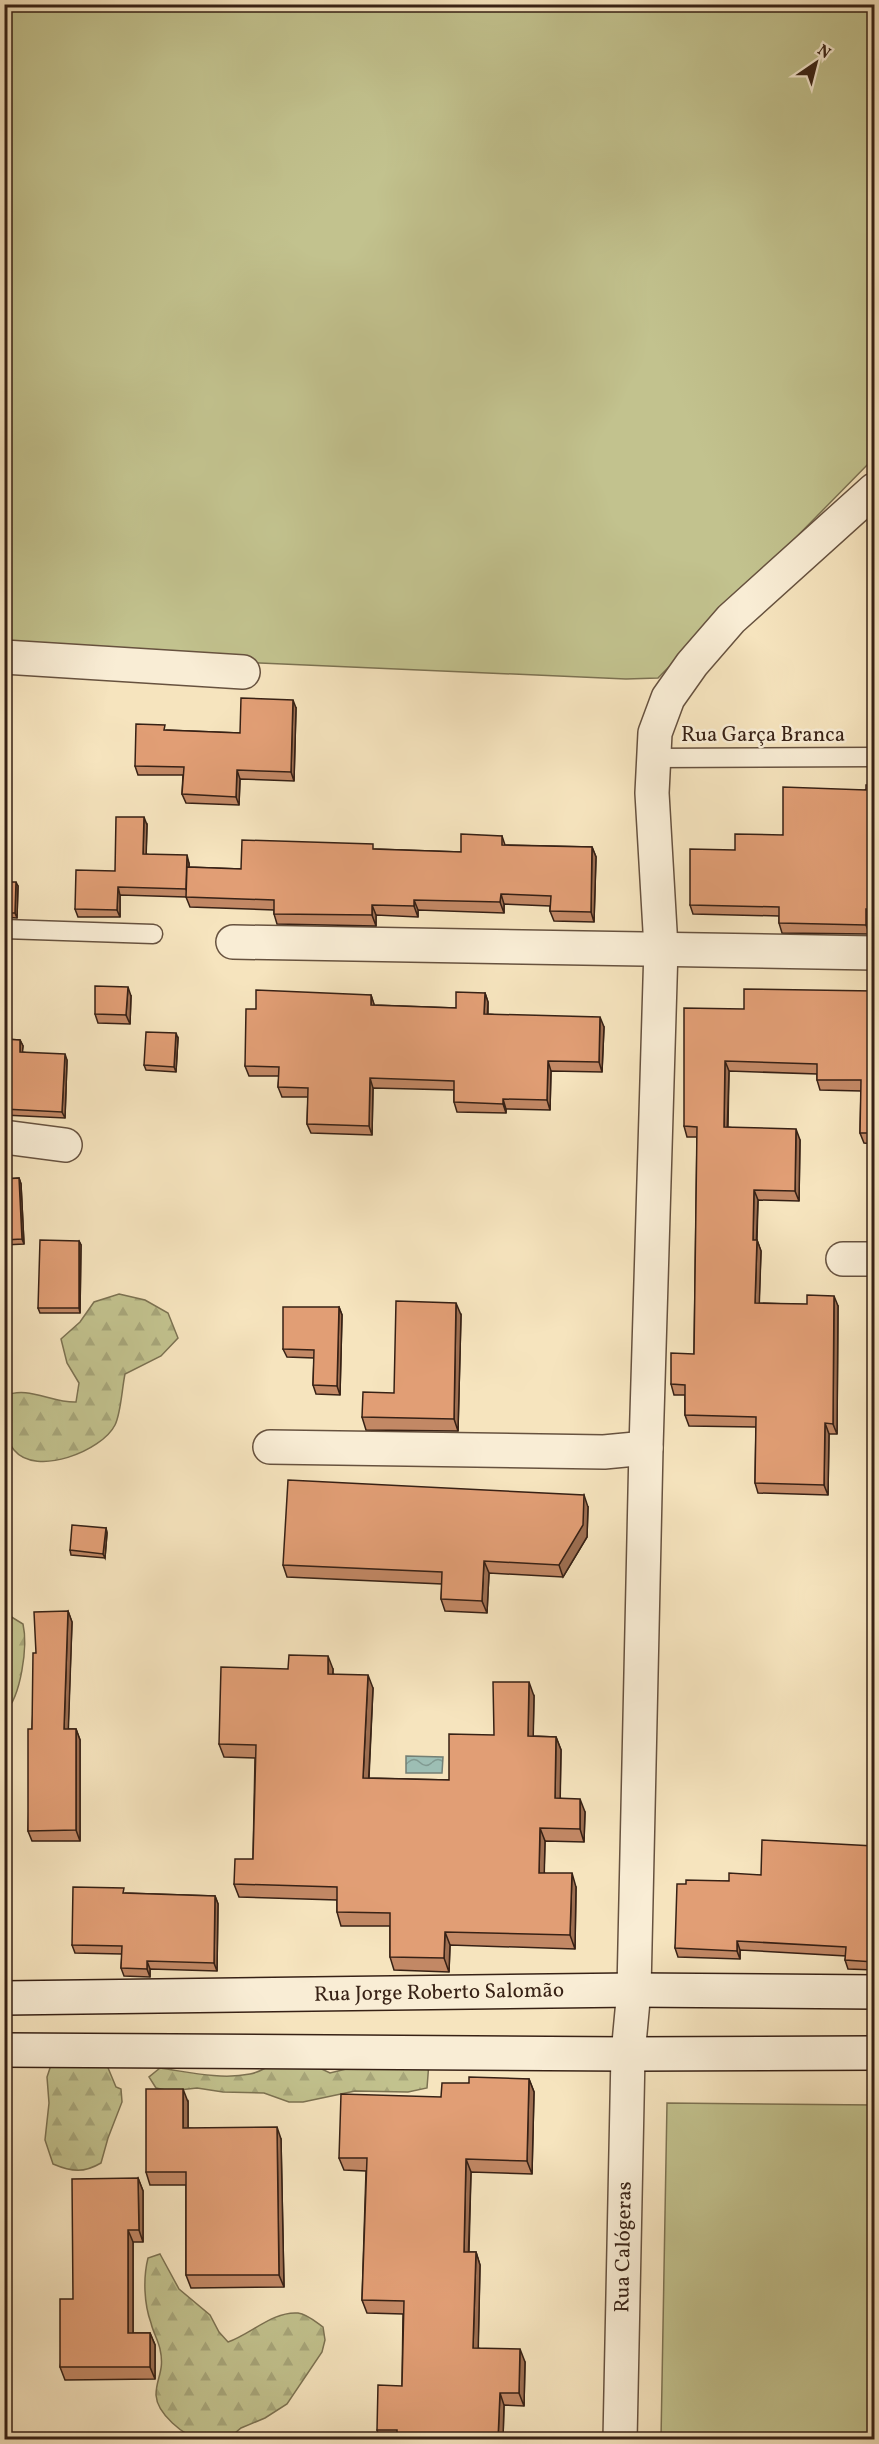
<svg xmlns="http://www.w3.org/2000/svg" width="879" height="2444" font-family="Vollkorn,serif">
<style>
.grass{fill:#c2c28e;stroke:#7c7252;stroke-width:1.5}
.forest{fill:url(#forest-firs);stroke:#7c7252;stroke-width:1.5}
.water{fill:url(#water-waves);stroke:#747f74;stroke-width:1.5}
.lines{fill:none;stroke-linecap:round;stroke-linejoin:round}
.lane-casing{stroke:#67523f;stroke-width:21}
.street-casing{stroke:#67523f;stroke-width:36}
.secondary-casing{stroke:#372115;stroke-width:36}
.lane{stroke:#f9edd5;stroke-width:18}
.street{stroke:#f9edd5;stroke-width:33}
.secondary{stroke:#f9edd5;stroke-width:33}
.wall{fill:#c28865;stroke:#372115;stroke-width:1.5}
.shaded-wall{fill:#9e6f52;stroke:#372115;stroke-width:1.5}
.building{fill:#e19e75;stroke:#372115;stroke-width:1.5}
.labels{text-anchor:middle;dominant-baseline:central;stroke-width:5;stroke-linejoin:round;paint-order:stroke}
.street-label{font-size:21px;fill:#372115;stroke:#f9edd5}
</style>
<defs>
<pattern id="forest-firs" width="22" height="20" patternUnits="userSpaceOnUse" patternTransform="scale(1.5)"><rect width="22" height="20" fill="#c2c28e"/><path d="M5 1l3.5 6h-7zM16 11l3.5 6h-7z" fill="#a7a67a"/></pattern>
<pattern id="water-waves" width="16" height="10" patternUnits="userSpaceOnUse" patternTransform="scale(1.5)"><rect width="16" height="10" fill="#9dbeb4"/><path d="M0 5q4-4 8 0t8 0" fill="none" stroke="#819a91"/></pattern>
</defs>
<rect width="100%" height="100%" fill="#f6e4be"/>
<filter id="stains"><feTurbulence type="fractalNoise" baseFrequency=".00333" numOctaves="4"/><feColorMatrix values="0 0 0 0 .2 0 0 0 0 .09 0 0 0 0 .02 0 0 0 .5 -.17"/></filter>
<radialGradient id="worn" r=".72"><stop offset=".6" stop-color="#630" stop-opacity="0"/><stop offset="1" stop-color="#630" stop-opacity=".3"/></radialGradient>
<g class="grass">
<path d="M5,5H874V458L658,678L626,679L5,652Z"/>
<path d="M667,2103L874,2105V2439H661Z"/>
</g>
<g class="forest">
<path d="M119,1294L145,1300L168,1313L178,1338L161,1356L125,1374C122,1388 121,1413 115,1425C102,1451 36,1477 14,1450C2,1435 4,1414 5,1396C27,1385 52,1403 76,1402L79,1383L67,1363L61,1339L80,1322L94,1302Z"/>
<path d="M5,1613L23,1624C28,1646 21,1697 5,1712Z"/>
<path d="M283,2056L296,2057L330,2073L379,2061L429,2062L427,2088L408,2092L355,2091L303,2102H289L264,2093L223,2092L197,2088L170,2091L156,2088L149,2077L160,2068C188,2072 221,2080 250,2074C262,2072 273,2063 283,2056Z"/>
<path d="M106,2063L116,2087L121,2089L122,2102L108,2138L101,2163C84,2173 72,2172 53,2164L45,2140L49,2103L47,2077L51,2065Z"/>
<path d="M160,2254L179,2289L210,2315L219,2332L228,2342C251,2334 273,2311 298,2313C307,2314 316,2322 323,2327L325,2340L322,2352L287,2404L265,2418L241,2428L228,2439C220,2440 209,2441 200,2439C184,2436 157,2414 156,2395C156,2378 165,2371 160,2349C158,2340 153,2332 151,2323C144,2304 143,2278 148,2258Z"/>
</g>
<path class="water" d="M406,1756L443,1757L442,1773H406Z"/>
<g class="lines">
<g class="lane-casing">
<g id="lane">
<path d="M652,758L874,757"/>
<path d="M4,929L153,934"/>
</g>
</g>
<g class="street-casing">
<g id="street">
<path d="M4,657L243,672"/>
<path d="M233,942L874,953"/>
<path d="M4,1137L65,1145"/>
<path d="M843,1259H874"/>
<path d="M270,1447L604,1452L646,1448"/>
<path d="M620,2440L628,2054L634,1990L646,1448L661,948L652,793L655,733L668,698L692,664L731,619L874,490"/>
</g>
</g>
<g class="secondary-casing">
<g id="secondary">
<path d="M4,1998L634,1990L874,1992"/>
<path d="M4,2050L628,2054L874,2053"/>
</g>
</g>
<use href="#lane" class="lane"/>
<use href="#street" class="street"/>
<use href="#secondary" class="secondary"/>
</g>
<g class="wall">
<path d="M296,708L294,781L240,779L239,805L186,803L182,794L183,775H138L135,766L166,730L240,733Z"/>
<path d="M874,785V816H872V852H874V918H870L869,934L782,933L779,923V916L693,914L690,905L735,850L783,835Z"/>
<path d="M147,825L146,854L189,863V867L241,869L375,849L461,852L502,836L505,845L592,847L596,857L594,922L554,921L550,911V906L504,904V913L418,910V917L376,915V926L277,924L274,914V910L190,907L186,897L120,895V917H78L75,909L115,871Z"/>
<path d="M4,882L18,886L17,918L4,917Z"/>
<path d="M874,991V1144L864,1143L860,1133L861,1091L820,1090L817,1080V1074L729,1071L728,1127L800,1140L799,1201L758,1200L757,1240L761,1251L759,1303L838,1306L837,1434H829L828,1495L758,1493L755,1483L756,1427L689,1426L685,1415V1395H674L671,1384L694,1354L697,1137H687L684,1126L744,1009Z"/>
<path d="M485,993L488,1002V1014L604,1027L602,1072L551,1071L550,1110L506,1109V1113L457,1112L454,1102V1090L373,1088L372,1135L311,1133L307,1124L308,1097H282L278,1087L279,1076H249L245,1066L256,1009L371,995L374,1005L456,1008Z"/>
<path d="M131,996L130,1024L98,1023L95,1014Z"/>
<path d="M178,1038L176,1072L146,1070L144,1065Z"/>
<path d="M4,1039L20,1040L23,1046L22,1052L67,1060L65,1118L4,1115Z"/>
<path d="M19,1178L21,1184L24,1244L4,1245V1179Z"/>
<path d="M79,1241L81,1245L80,1313H40L38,1308Z"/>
<path d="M339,1307L342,1315L340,1395L316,1394L313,1385L314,1358L287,1357L283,1349Z"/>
<path d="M461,1315L458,1431L366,1430L362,1417L394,1393Z"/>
<path d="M588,1507L587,1537L563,1577L489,1573L487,1613L445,1611L441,1599L442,1584L287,1577L283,1565Z"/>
<path d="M106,1528L107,1533L105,1558L71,1555L70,1550Z"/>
<path d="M68,1611L72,1622L68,1729H76L80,1740V1841H32L28,1831L32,1729L36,1653Z"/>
<path d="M288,1669H333V1674L373,1688L369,1778L449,1780L534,1696L533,1736L556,1737L561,1750L560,1798L585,1812L584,1842L545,1841L544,1873L576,1887L575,1949L450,1945L449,1972L394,1970L390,1957V1926H341L337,1912V1900L239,1897L234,1884L253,1859L255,1758L224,1757L219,1744Z"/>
<path d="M874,1846V1970L848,1969L845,1960L846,1956L740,1950V1959L678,1957L675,1948L686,1884L729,1881L761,1875Z"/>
<path d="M125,1893L215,1896L218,1904L217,1971L150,1969V1977L124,1976L121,1968L122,1954L75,1953L72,1945Z"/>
<path d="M529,2079L534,2092L532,2174L471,2172L469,2252H476L480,2265L478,2348L525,2362L524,2406L504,2405L503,2439H380L377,2430L402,2386L403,2314L367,2313L362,2300L366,2171L344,2170L339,2158L441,2097L469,2083Z"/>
<path d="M188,2102V2128L281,2139L284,2287L191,2288L186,2275V2185H150L146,2172Z"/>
<path d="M138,2178L143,2191V2242H133V2333H150L155,2345V2379L65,2380L60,2367L73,2299Z"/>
</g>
<g class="shaded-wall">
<path d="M293,700L296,708L294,781L291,772Z"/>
<path d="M237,770L240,779L239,805L236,797Z"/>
<path d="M869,807L872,816V861L868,852Z"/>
<path d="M144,817L147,825L146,861L143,854Z"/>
<path d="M592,847L596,857L594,922L591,912Z"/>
<path d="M187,855L189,863V897L186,889Z"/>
<path d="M16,882L18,886L17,918L15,913Z"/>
<path d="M118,887L120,895V917L117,910Z"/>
<path d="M501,894L504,904V913L500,902Z"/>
<path d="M414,900L418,910V917L414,906Z"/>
<path d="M372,905L376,915V926L372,915Z"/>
<path d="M866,909L870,918L869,934L866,925Z"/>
<path d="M128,987L131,996L130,1024L126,1015Z"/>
<path d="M485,993L488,1002L487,1023L484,1014Z"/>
<path d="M371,995L374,1004V1014L371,1005Z"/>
<path d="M600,1017L604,1027L602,1072L599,1062Z"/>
<path d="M176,1033L178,1038L176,1072L174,1067Z"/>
<path d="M20,1040L23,1046L22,1058L20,1052Z"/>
<path d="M65,1054L67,1060L65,1118L62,1112Z"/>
<path d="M548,1061L551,1071L550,1110L547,1100Z"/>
<path d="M725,1061L729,1071L727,1137L724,1127Z"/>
<path d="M370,1078L373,1088L372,1135L369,1126Z"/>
<path d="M503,1099L506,1109V1113L503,1104Z"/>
<path d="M796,1129L800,1140L799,1201L795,1191Z"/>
<path d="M19,1178L21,1184L24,1244L22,1239Z"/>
<path d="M754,1190L758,1200L756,1251L753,1240Z"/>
<path d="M757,1240L761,1251L759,1313L755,1303Z"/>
<path d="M79,1241L81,1245L80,1313L79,1308Z"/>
<path d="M834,1296L838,1306L837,1434L833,1424Z"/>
<path d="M456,1303L461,1315L458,1431L454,1419Z"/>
<path d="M339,1307L342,1315L340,1395L337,1386Z"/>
<path d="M825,1423L829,1434L828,1495L824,1485Z"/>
<path d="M8,1458L10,1463L5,1500L4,1483Z"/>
<path d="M584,1495L588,1507L587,1537L563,1577L559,1565Z"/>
<path d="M106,1528L107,1533L105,1558L103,1554Z"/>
<path d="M484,1561L489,1573L487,1613L482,1601Z"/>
<path d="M68,1611L72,1622L68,1740L64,1729Z"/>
<path d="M328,1656L333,1669L332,1688L328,1674Z"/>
<path d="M368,1675L373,1688L368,1791L363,1778Z"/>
<path d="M529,1682L534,1696L533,1749L528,1736Z"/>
<path d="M76,1729L80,1740V1841L76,1830Z"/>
<path d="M556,1737L561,1750L560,1811L555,1798Z"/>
<path d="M580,1799L585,1812L584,1842L580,1829Z"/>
<path d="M540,1828L545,1841L544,1886L539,1873Z"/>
<path d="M572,1873L576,1887L575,1949L570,1935Z"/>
<path d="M215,1896L218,1904L217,1971L214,1963Z"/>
<path d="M445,1932L450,1945L449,1972L444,1958Z"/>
<path d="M737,1941L740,1950V1959L737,1951Z"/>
<path d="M147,1961L150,1969V1977L147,1969Z"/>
<path d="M529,2079L534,2092L532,2174L527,2161Z"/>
<path d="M183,2089L188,2102V2141L183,2128Z"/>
<path d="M277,2127L281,2139L284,2287L279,2275Z"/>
<path d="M466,2159L471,2172L468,2265L464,2252Z"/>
<path d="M138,2178L143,2191V2242L139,2230Z"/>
<path d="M128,2230L133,2242V2345L128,2333Z"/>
<path d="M476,2252L480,2265L478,2361L473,2348Z"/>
<path d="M150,2333L155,2345V2379L150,2367Z"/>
<path d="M520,2349L525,2362L524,2406L519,2393Z"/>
<path d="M500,2393L504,2405L503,2439H498Z"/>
</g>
<g class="building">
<path d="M241,698L293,700L291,772L237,770L236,797L182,794L184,767L135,766L136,724L165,725L164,730L240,733Z"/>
<path d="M866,785H874V807H869L868,852H874V909H866V925L779,923V907L690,905V849L735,850V834L783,835V787L866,790Z"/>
<path d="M116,817H144L143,854L187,855L186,889L118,887L117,910L75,909L76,870L115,871Z"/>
<path d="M461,834L502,836V845L592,847L591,912L550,911L551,896L501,894L500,902L414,900V906L372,905V915L274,914V900L186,897L187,867L241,869L242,840L373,844V849L461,852Z"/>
<path d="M4,882H16L15,913H4Z"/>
<path d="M95,986L128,987L126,1015L95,1014Z"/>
<path d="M744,989L874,991V1133H860L861,1080H817V1064L725,1061L724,1127L796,1129L795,1191L754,1190L753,1240H757L755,1303L807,1304V1295L834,1296L833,1424L825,1423L824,1485L755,1483L756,1417L685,1415V1385L671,1384V1353L694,1354L697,1127L684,1126V1008L744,1009Z"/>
<path d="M256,990L371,995V1005L456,1008V992L485,993L484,1014L600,1017L599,1062L548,1061L547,1100L503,1099V1104L454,1102V1081L370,1078L369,1126L307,1124L308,1088L278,1087L279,1067L245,1066L246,1009H256Z"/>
<path d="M146,1032L176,1033L174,1067L144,1065Z"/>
<path d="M4,1039L20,1040V1052L65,1054L62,1112L4,1109Z"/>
<path d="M19,1178L22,1239L4,1240V1179Z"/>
<path d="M40,1240L79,1241V1308H38Z"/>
<path d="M396,1301L456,1303L454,1419L362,1417L363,1392L394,1393Z"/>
<path d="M283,1307H339L337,1386L313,1385L314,1350L283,1349Z"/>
<path d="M4,1458H8L4,1483Z"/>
<path d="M288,1480L584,1495L583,1525L559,1565L484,1561L482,1601L441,1599L442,1572L283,1565Z"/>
<path d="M72,1525L106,1528L103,1554L70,1550Z"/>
<path d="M68,1611L64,1729H76V1830L28,1831V1729H32L33,1653H36L34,1612Z"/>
<path d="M289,1655L328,1656V1674L368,1675L363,1778L449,1780V1734L494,1735L493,1682H529L528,1736L556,1737L555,1798L580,1799V1829L540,1828L539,1873H572L570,1935L445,1932L444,1958L390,1957V1913L337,1912V1887L234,1884L235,1859H253L256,1745L219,1744L221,1667L288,1669Z"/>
<path d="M762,1840L874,1846V1962L845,1960L846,1947L737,1941V1951L675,1948L677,1884H686V1880L729,1881V1873L761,1875Z"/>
<path d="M73,1887L124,1888L123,1893L215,1896L214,1963L147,1961V1969L121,1968L122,1946L72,1945Z"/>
<path d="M469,2077L529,2079L527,2161L466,2159L464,2252H476L473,2348L520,2349L519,2393H500L498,2439H397V2430H377L378,2385L402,2386L404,2301L362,2300L367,2158H339L341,2094L441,2097L442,2083H469Z"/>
<path d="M146,2089H183V2128L277,2127L279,2275H186V2172H146Z"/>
<path d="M138,2178L139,2230H128V2333H150V2367H60V2299H73L72,2179Z"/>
<rect x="4" y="2433" width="55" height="6"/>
</g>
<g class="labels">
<g class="street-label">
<text x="763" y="735">Rua Garça Branca</text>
<text transform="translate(439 1993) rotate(-1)">Rua Jorge Roberto Salomão</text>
<text transform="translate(624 2247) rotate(-89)">Rua Calógeras</text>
</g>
</g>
<rect width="879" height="2444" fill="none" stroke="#f6e4be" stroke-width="24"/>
<rect x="6" y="6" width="867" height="2432" fill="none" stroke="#372115" stroke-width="3"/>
<rect x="12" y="12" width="855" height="2420" fill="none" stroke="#372115" stroke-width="1.5"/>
<g transform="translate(816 63) rotate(35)" stroke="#f9edd5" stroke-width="4.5" paint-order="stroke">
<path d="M0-4.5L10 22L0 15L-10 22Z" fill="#372115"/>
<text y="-9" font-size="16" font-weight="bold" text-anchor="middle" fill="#372115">N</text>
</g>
<rect width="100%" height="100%" filter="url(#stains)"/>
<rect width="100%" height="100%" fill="url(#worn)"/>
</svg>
